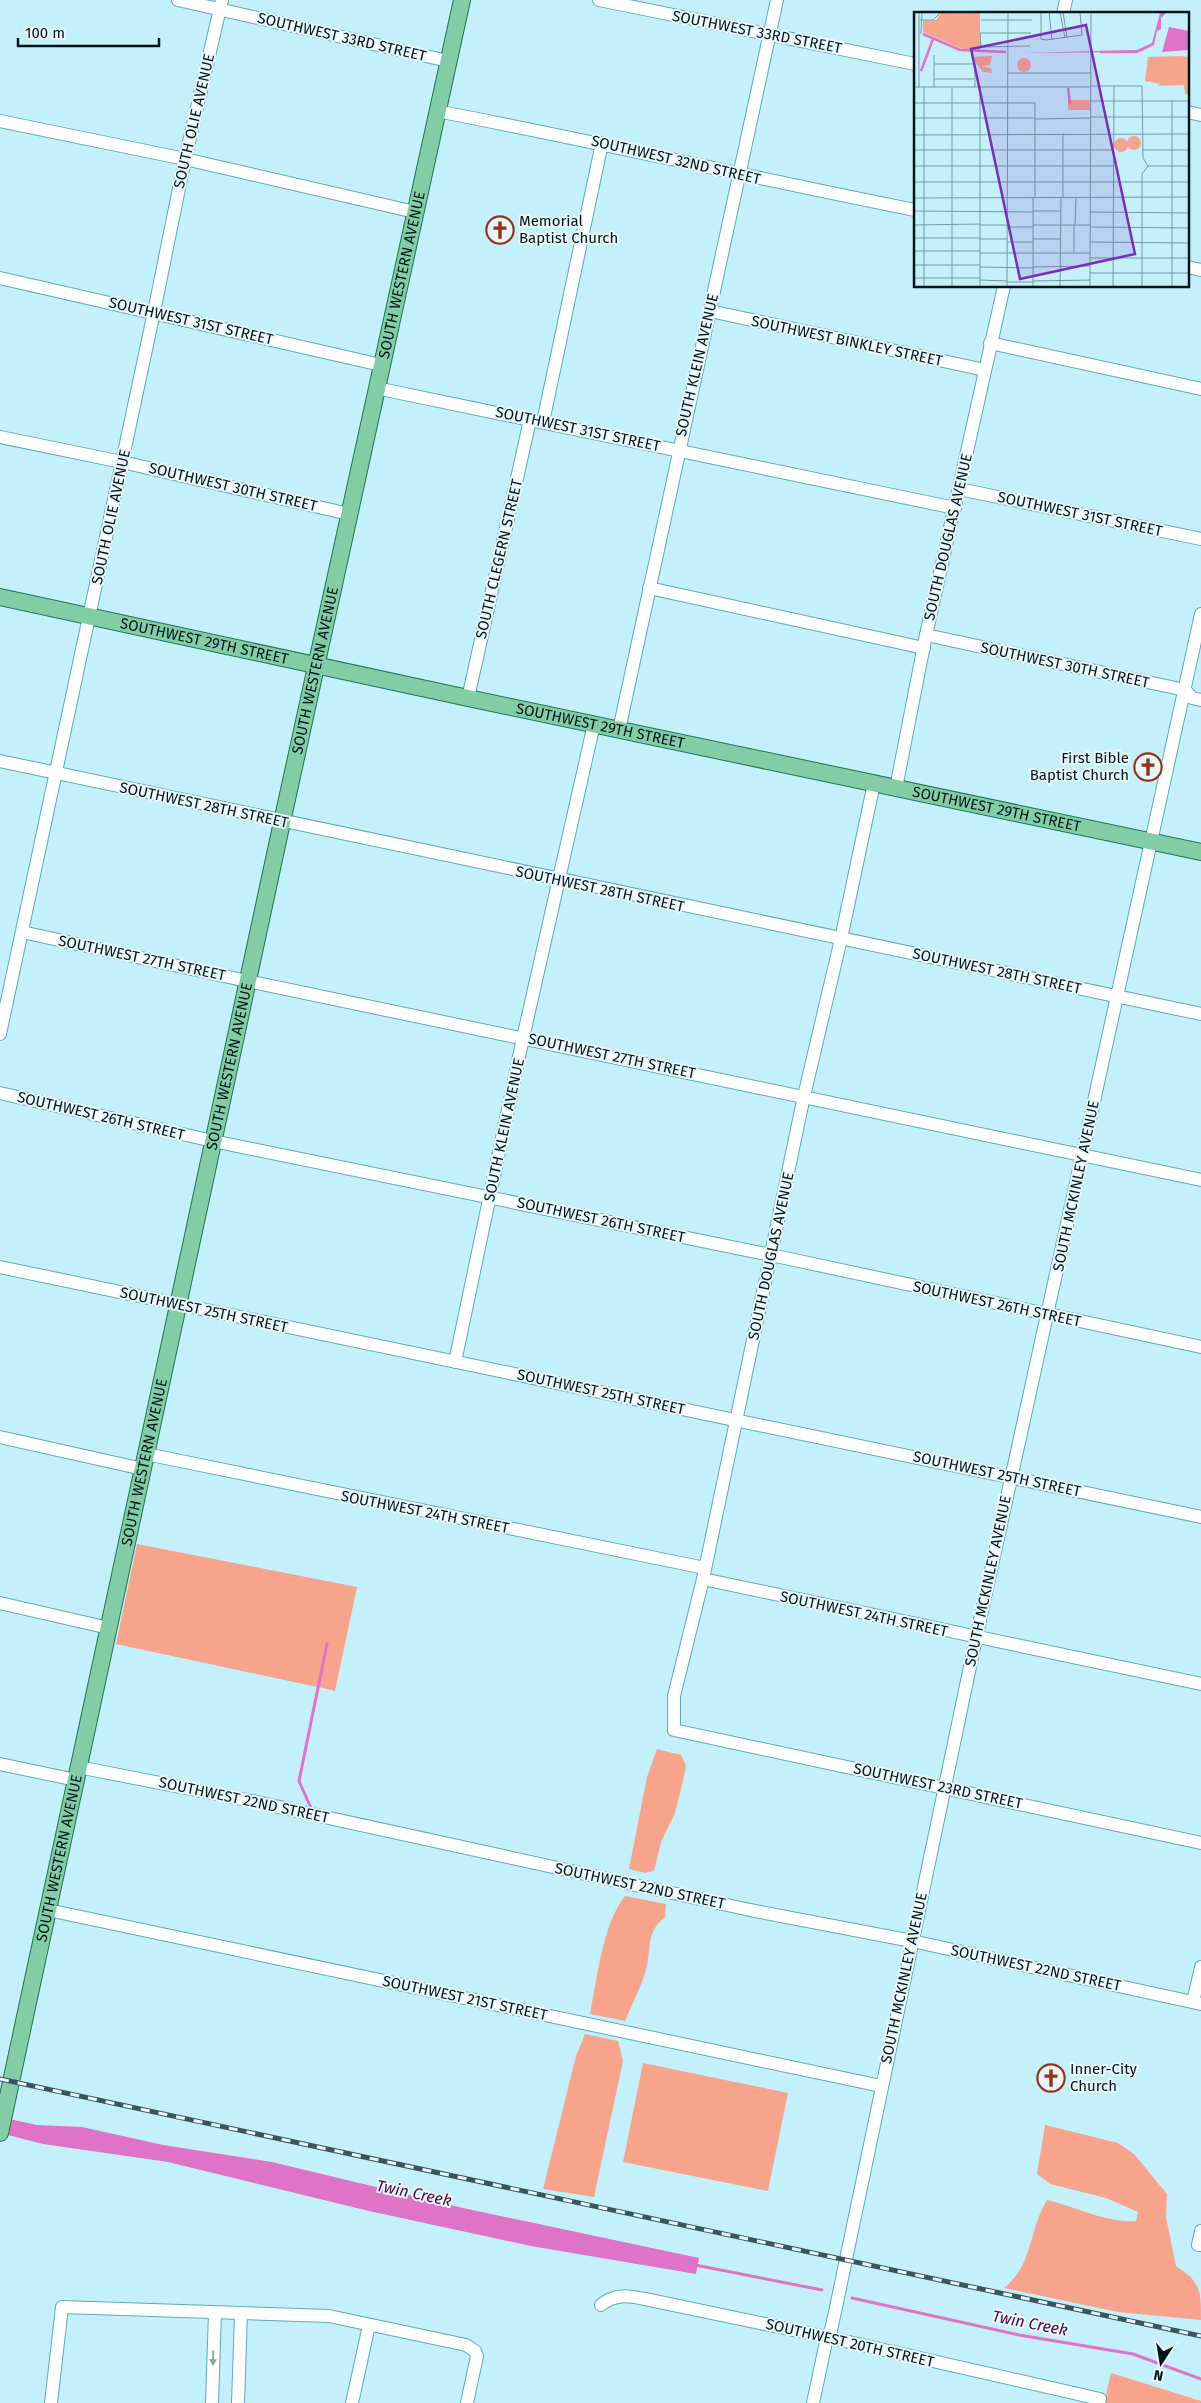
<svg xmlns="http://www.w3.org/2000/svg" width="1201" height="2403" font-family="'Fira Sans',sans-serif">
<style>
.green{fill:#f8a48d}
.water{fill:#df73c8}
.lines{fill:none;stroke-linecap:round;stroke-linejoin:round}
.stream{stroke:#df73c8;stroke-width:3}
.minor-casing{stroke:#5ea9bc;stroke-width:14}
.major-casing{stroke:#1f764f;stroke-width:18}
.minor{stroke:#fff;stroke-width:12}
.major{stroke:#82cca6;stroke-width:16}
.rail-casing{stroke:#3a565d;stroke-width:5}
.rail{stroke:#e9f7fb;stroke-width:3;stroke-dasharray:9;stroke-linecap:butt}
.oneway{fill:#99a1a3}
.labels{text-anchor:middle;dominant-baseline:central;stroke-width:4;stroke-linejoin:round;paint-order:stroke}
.street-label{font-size:15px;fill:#00151a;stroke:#e9f7fb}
.poi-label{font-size:15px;fill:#00151a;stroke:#e9f7fb;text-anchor:start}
.water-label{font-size:16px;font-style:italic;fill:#4d0842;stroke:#e9f7fb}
.inset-river{fill:none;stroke:#df73c8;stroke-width:2.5}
.inset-road{fill:none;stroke:#7698a2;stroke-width:1}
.view{fill:#7b2cbf;fill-opacity:0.15;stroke:#7b2cbf;stroke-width:2.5}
.inset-edge{fill:none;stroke:#00151a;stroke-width:2.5}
</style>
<rect width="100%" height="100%" fill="#c4f0fc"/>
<g class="green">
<path d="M137,1544L357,1587L335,1691L319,1687L326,1644L317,1687L116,1644Z"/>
<path d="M657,1749L681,1755L686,1766L682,1785L675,1813L661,1842L654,1871L645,1873L629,1869L647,1777Z"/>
<path d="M625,1896L666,1904L665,1917C645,1933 652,1948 646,1970C641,1987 632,2004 625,2021L590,2014C597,1979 603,1923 625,1896Z"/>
<path d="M585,2034L618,2041L623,2061L594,2197L543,2189L576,2056Z"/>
<path d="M643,2063L788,2093L768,2191L623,2162Z"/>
<path d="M1045,2125L1118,2143L1134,2154L1167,2194L1166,2217L1176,2266C1201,2282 1201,2291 1201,2320L1118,2312L1004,2288C1034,2264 1028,2231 1047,2200C1077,2207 1105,2223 1136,2221L1138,2212L1106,2198L1050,2184L1037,2174Z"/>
<path d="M1111,2373L1201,2401V2403H1104Z"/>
</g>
<path class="water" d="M0,2117L37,2125L82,2127L163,2145L272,2162L463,2208L699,2258L696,2274L531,2246L369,2211L168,2162L43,2144L0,2133Z"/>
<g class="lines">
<g class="stream">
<path d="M311,1808L299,1781L327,1644"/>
<path d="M695,2265L822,2290"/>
<path d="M852,2298L1019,2335L1133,2354L1201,2379"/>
</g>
<g class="minor-casing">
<g id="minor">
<path d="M178,0L448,61"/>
<path d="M599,0L915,64"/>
<path d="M1063,14L1066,0"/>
<path d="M437,111C597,142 755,178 915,210"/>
<path d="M1187,112L1201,115"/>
<path d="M0,121L185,159L415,212"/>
<path d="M1187,267L1201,270"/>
<path d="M0,278L381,365"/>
<path d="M710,311L985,370"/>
<path d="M990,343L1201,389"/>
<path d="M376,388L955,508"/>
<path d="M543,422L602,143"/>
<path d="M0,437L122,462L349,514"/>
<path d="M959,489L1201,539"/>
<path d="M649,588L924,648"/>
<path d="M926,635L1185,690L1192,698L1201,700"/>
<path d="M468,698L530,420"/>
<path d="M619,730L777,0"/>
<path d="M0,761L1201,1014"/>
<path d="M874,783L841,939L804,1096L703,1579L674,1696V1730L1201,1843"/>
<path d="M896,788L926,635L1004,286"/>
<path d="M22,932L247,981L1201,1180"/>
<path d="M0,1034L154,312L185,159L222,0"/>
<path d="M0,1093L213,1141L771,1255L1201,1347"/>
<path d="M0,1267L1201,1517"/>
<path d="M455,1362L523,1038L594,724"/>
<path d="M0,1437L143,1469"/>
<path d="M146,1454L705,1568"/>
<path d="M703,1579L1201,1684"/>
<path d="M0,1603L109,1628"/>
<path d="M0,1764L76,1780"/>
<path d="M78,1767L247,1800L750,1910L912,1941L1201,2004"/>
<path d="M48,1910L881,2086"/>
<path d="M1193,2002L1201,1967"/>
<path d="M1201,2231L1198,2245H1201"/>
<path d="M601,2305C615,2293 629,2296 645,2299L827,2337L1100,2399L1099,2403"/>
<path d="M51,2403L62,2307L329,2316L466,2345L475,2351L477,2356L467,2403"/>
<path d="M212,2403L215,2313"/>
<path d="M238,2403L241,2313"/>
<path d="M352,2403L369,2325"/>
<path d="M813,2403L827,2337L831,2330L835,2312L976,1638L1201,614"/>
</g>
</g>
<g class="major-casing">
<g id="major">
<path id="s1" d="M0,597L468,698L1201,852"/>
<path id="s2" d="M0,2133L282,822L462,0"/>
</g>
</g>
<use href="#minor" class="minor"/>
<use href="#major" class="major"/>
<g class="rail-casing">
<path id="rail" d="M0,2079L1201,2336"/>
</g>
<use href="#rail" class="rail"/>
</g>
<defs><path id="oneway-solid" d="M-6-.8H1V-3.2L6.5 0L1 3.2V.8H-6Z" transform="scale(1.25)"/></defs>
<use class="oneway" href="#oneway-solid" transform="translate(213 2358) rotate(92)"/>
<defs>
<g id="church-ring" transform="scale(1.4375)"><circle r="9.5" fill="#e9f7fb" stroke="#983113" stroke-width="1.5"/><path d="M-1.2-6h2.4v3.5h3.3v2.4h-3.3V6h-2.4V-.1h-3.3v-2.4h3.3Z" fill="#983113"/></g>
</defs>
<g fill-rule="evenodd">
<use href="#church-ring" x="500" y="230"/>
<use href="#church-ring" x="1148" y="767"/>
<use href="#church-ring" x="1051" y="2078"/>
</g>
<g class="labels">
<g class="street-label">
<text transform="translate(757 32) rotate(11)">SOUTHWEST 33RD STREET</text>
<text transform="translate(342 37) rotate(13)">SOUTHWEST 33RD STREET</text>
<text transform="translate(194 121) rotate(-77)">SOUTH OLIE AVENUE</text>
<text transform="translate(676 160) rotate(13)">SOUTHWEST 32ND STREET</text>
<text stroke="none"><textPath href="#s2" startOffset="1901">SOUTH WESTERN AVENUE</textPath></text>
<text transform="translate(191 321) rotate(13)">SOUTHWEST 31ST STREET</text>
<text transform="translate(847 341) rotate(12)">SOUTHWEST BINKLEY STREET</text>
<text transform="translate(697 365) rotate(-77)">SOUTH KLEIN AVENUE</text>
<text transform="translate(578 429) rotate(12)">SOUTHWEST 31ST STREET</text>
<text transform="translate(233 487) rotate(13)">SOUTHWEST 30TH STREET</text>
<text transform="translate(1080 514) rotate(12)">SOUTHWEST 31ST STREET</text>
<text transform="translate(111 517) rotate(-78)">SOUTH OLIE AVENUE</text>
<text transform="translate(948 537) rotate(-77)">SOUTH DOUGLAS AVENUE</text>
<text transform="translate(499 559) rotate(-77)">SOUTH CLEGERN STREET</text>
<text stroke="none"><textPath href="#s1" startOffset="209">SOUTHWEST 29TH STREET</textPath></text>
<text transform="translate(1065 665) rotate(12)">SOUTHWEST 30TH STREET</text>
<text stroke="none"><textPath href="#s2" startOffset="1496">SOUTH WESTERN AVENUE</textPath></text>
<text stroke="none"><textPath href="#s1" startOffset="614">SOUTHWEST 29TH STREET</textPath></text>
<text transform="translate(204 805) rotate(12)">SOUTHWEST 28TH STREET</text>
<text stroke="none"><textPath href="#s1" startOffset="1019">SOUTHWEST 29TH STREET</textPath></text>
<text transform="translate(600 889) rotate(12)">SOUTHWEST 28TH STREET</text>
<text transform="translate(142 958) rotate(12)">SOUTHWEST 27TH STREET</text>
<text transform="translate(997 971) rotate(12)">SOUTHWEST 28TH STREET</text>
<text transform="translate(612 1056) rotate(12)">SOUTHWEST 27TH STREET</text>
<text stroke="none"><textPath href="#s2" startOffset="1091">SOUTH WESTERN AVENUE</textPath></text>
<text transform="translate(101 1116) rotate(13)">SOUTHWEST 26TH STREET</text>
<text transform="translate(504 1130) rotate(-78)">SOUTH KLEIN AVENUE</text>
<text transform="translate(1076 1186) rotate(-78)">SOUTH MCKINLEY AVENUE</text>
<text transform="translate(601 1220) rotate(12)">SOUTHWEST 26TH STREET</text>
<text transform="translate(771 1256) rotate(-78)">SOUTH DOUGLAS AVENUE</text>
<text transform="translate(997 1304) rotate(12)">SOUTHWEST 26TH STREET</text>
<text transform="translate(204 1310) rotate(12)">SOUTHWEST 25TH STREET</text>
<text transform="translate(601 1392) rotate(12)">SOUTHWEST 25TH STREET</text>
<text stroke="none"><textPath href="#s2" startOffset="686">SOUTH WESTERN AVENUE</textPath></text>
<text transform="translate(997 1474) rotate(12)">SOUTHWEST 25TH STREET</text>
<text transform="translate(425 1512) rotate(11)">SOUTHWEST 24TH STREET</text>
<text transform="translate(988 1581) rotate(-78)">SOUTH MCKINLEY AVENUE</text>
<text transform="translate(864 1614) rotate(12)">SOUTHWEST 24TH STREET</text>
<text transform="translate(938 1786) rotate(12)">SOUTHWEST 23RD STREET</text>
<text transform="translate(244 1800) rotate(12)">SOUTHWEST 22ND STREET</text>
<text stroke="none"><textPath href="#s2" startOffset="281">SOUTH WESTERN AVENUE</textPath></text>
<text transform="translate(640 1886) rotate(12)">SOUTHWEST 22ND STREET</text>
<text transform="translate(1036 1968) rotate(12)">SOUTHWEST 22ND STREET</text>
<text transform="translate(904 1978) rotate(-78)">SOUTH MCKINLEY AVENUE</text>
<text transform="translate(465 1998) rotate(12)">SOUTHWEST 21ST STREET</text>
<text transform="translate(850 2343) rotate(13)">SOUTHWEST 20TH STREET</text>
</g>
<g class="poi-label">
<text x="519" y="221">Memorial<tspan x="519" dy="17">Baptist Church</tspan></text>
<text x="1129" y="758" text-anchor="end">First Bible<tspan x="1129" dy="17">Baptist Church</tspan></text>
<text x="1070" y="2069">Inner-City<tspan x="1070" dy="17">Church</tspan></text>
</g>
<g class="water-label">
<text transform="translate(414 2193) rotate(12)">Twin Creek</text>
<text transform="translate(1030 2323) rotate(11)">Twin Creek</text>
</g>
</g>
<g transform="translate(914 12)">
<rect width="275" height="275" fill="#c4f0fc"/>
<path d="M28,0H66V38L48,37L9,20V9L22,8ZM78,44L76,53L67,54L77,56L78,61L69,60L57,45ZM266,44L275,45V82H271L270,73L243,74L247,72L231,69L234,45ZM103 53a7 7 0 1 1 14 0a7 7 0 1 1-14 0ZM154,88H176V98H154ZM213 131a7 7 0 1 1 14 0a7 7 0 1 1-14 0ZM200 133a7 7 0 1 1 14 0a7 7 0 1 1-14 0Z" fill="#f8a48d"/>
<path d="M253,0L247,6V17L243,19L240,33L226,40L108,41L223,38L238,31L246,1ZM255,15L275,19V38L248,40Z" fill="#df73c8"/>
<path class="inset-river" d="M9,22L46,38L92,40M186,40H224M7,59L19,27M154,76L156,92"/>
<path class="inset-road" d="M127,0V27L132,28L168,23L166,0M135,0L138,28M146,0L151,26M149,0L153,26M6,8H19L27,0M67,8H118M7,22L8,0M116,34L67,35L66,21H117M20,43V75M21,52H61V75M94,61H177M20,67H60M177,74H228L229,146L234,154M0,75H177M5,75V0M177,89H275M0,91H121V185M177,105H275M0,106H121M121,107L176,106M0,123L275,122M0,138H200M229,138H275M0,154H200M234,154H275M0,170H275M149,185V121M0,186L275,185M0,199L119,200M119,199H147M177,200L275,201M0,213L66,212M66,213H93M119,213H176M160,213V241M161,213L162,186M93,215H119M177,215L275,216M0,226H66M66,227H93M119,227H146M93,230H119M177,230L275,231M0,239H66M66,241H176M177,246H275M0,253H66M66,255L119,256M119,255L176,254M176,261H275M0,266H66M66,268L93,269M119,269L176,268M93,270H119M10,275V75M38,275V76M66,275V75M93,275L94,0M119,275V186M146,275L147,186M176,275L177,0M199,275L200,74M228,275V162L234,154M258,275V88"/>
<path class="view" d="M172,13L221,242L106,267L57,37Z"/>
<rect width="275" height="275" class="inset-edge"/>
</g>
<g transform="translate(1161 2363) rotate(192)" stroke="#e9f7fb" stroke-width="4" paint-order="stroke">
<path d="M0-4L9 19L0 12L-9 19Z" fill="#00151a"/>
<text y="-8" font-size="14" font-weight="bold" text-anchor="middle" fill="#00151a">N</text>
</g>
<path d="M18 38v8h141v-8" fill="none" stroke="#00151a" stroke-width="2.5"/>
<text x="25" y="38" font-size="15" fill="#00151a" stroke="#e9f7fb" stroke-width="4" paint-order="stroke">100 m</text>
</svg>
